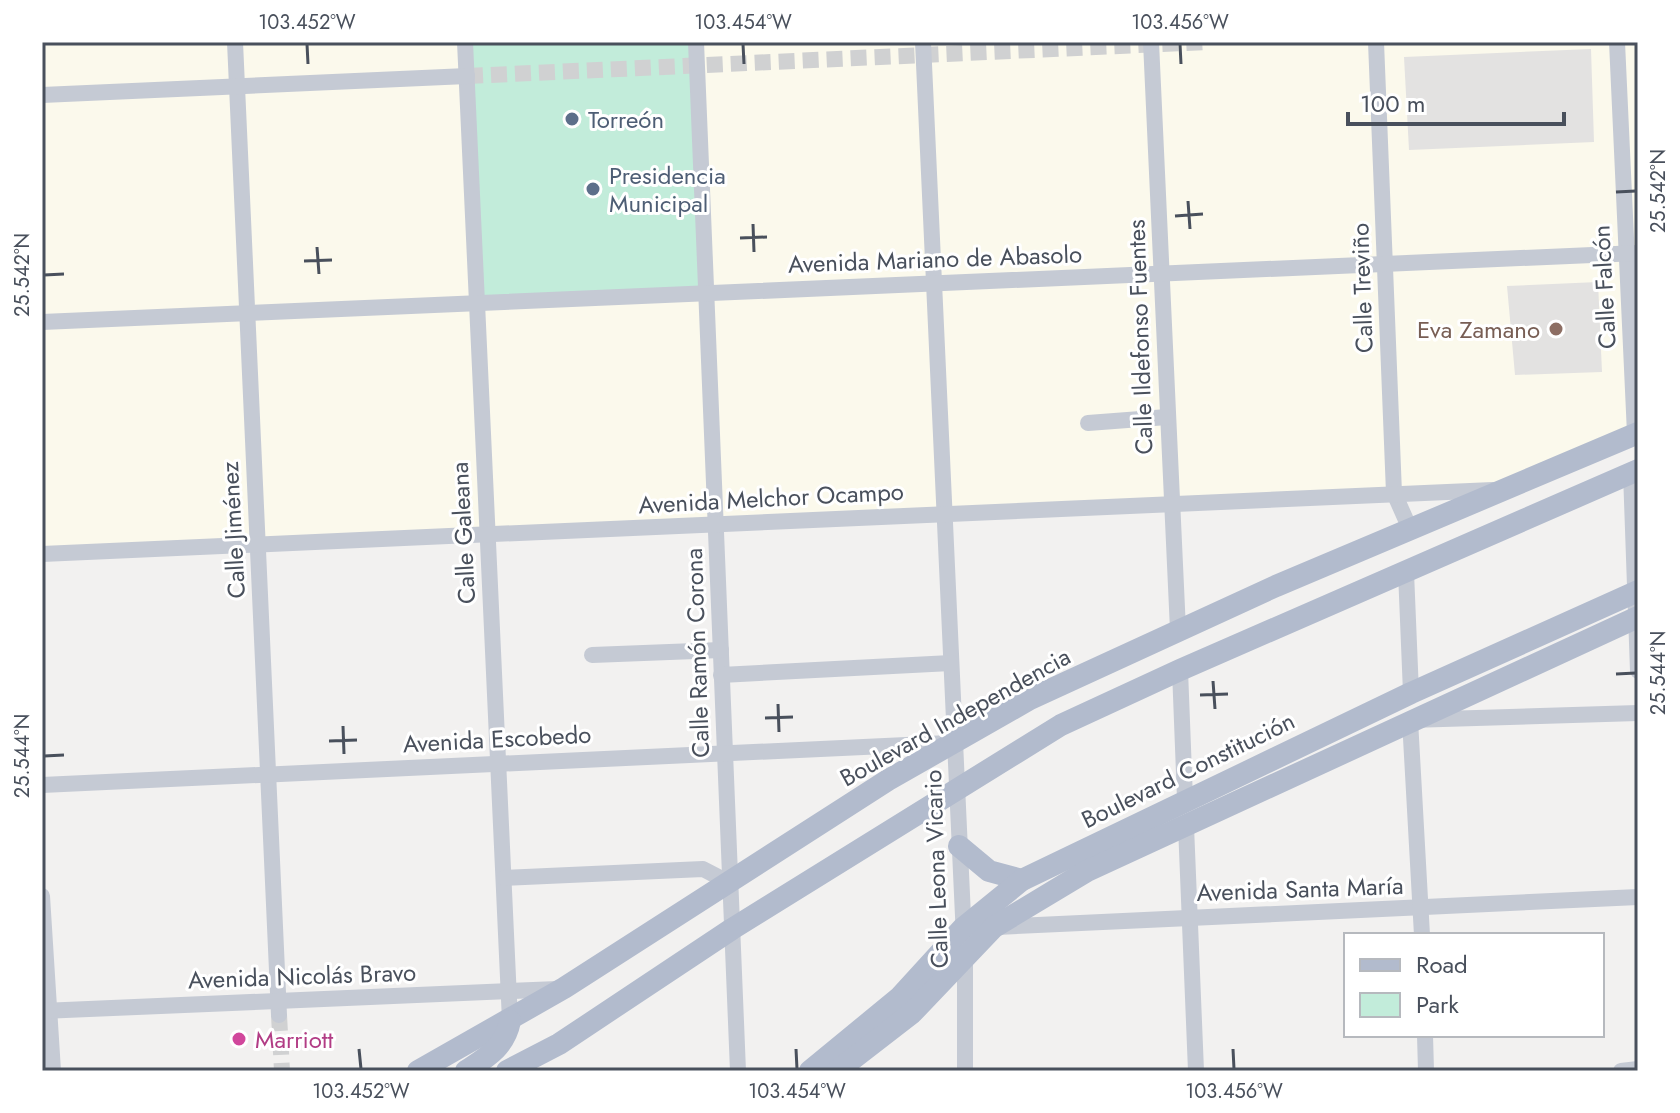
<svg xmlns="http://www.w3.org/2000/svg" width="1680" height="1113" font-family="Jost,sans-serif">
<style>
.commercial{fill:#fbf9ec}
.education{fill:#e3e2e1}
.green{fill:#c2ecda}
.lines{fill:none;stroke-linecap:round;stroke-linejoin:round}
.minor-tunnel{stroke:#d0d1d2;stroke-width:16;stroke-dasharray:16 8;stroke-linecap:butt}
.minor{stroke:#c5cad4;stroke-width:16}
.major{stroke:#b2bbcd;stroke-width:22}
.ticks{fill:none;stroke:#49505c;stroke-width:3}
.service-dot{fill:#5c6f8a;stroke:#fff;stroke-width:3}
.education-dot{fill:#8d6e63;stroke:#fff;stroke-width:3}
.hotel-dot{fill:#d1479c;stroke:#fff;stroke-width:3}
.labels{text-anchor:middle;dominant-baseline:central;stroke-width:6;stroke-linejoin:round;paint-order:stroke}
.service-label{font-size:24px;fill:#4e5e75;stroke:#fff;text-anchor:start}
.street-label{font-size:24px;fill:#49505c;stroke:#fff}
.education-label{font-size:24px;fill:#785e54;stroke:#fff;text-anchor:end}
.hotel-label{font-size:24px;fill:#b23c85;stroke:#fff;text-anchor:start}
.neatline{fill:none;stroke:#49505c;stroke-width:3}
.ticks-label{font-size:20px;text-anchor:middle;fill:#49505c}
</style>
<rect width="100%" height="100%" fill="#f2f1f0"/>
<path class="commercial" d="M42,42H1638V434L1514,484L42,550Z"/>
<g class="education">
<path d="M1591,49L1594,142L1409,150L1404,57Z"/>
<path d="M1598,282L1602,372L1515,375L1507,286Z"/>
</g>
<path class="green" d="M464,42H695L705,291L476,302Z"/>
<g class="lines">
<g class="minor-tunnel">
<path d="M467,76L1206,42"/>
<path d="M279,1015L282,1071"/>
</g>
<g class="minor">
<path d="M235,42L279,1015"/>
<path d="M465,42L510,1021"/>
<path d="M696,42L738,1071"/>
<path d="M923,42L965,960V1071"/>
<path d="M1151,42L1178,630"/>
<path d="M1376,42L1394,493L1410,529"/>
<path d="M1617,42L1635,434"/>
<path d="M42,95L467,76"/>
<path d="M42,322L1638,253"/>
<path d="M1088,423L1167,417"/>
<path d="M1631,473L1638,671"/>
<path d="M42,554L1493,490"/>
<path d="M1406,572L1411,693"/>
<path d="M592,655L721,650"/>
<path d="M1180,670L1185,799"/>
<path d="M721,675L951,663"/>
<path d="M42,785L949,743"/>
<path d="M1186,826L1196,1071"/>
<path d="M504,878L703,869L730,883"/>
<path d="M42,896L53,1071"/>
<path d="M997,927L1638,897"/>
<path d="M1422,935L1410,720L1638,713"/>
<path d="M42,1011L558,989"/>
<path d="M1425,1035L1426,1071"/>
<path d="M1621,1071L1638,1069"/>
</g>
<g class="major">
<path d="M959,846L989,871L1022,880"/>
<path d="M418,1071L564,988L888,780L1030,699L1276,586L1638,433"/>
<path d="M466,1071C487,1057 505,1047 510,1021"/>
<path d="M507,1071L559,1044L732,929L1061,725L1180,670L1638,470"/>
<path d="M810,1071L900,997L963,928L1022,880L1411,693L1638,591"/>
<path d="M837,1071L912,1013L994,927L1087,871L1638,617"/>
</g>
</g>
<path class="ticks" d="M307,44L308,64M743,44L744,64M1180,44L1181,64M1616,192L1636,191M1188,201L1190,229M1175,216L1203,214M753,224L754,252M740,238L767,237M317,247L319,274M304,261L332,260M44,275L64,274M1616,674L1636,673M1213,681L1215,709M1200,695L1228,694M778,704L779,732M765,718L793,717M343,726L344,754M329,741L357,740M44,756L64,755M359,1049L361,1069M796,1049L797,1069M1233,1049L1234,1069"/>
<g class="service-dot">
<circle cx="572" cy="119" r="8"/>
<circle cx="593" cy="189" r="8"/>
</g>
<circle class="education-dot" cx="1556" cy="329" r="8"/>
<circle class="hotel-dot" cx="239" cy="1039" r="8"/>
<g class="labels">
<g class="service-label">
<text x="588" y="119">Torreón</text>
<text x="609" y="175">Presidencia<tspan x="609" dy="28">Municipal</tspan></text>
</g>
<g class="street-label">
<text transform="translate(935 259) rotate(-2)">Avenida Mariano de Abasolo</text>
<text transform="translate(1604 287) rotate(-93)">Calle Falcón</text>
<text transform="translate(1362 288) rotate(-92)">Calle Treviño</text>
<text transform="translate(1140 337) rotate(-92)">Calle Ildefonso Fuentes</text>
<text transform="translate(771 498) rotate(-3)">Avenida Melchor Ocampo</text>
<text transform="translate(233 530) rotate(-93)">Calle Jiménez</text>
<text transform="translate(463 533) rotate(-93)">Calle Galeana</text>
<text transform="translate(697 653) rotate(-92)">Calle Ramón Corona</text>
<text transform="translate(955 717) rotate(-29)">Boulevard Independencia</text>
<text transform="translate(497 739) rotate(-3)">Avenida Escobedo</text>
<text transform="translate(1188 770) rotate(-26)">Boulevard Constitución</text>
<text transform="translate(936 869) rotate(-92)">Calle Leona Vicario</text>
<text transform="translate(1300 889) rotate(-2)">Avenida Santa María</text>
<text transform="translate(302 976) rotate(-2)">Avenida Nicolás Bravo</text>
</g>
<g class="education-label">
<text x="1540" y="329">Eva Zamano</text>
</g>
<g class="hotel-label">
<text x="255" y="1039">Marriott</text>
</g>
</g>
<rect width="1680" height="1113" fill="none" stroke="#ffffff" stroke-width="88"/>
<rect x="1344" y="933" width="260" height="104" fill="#ffffff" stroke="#b6b9be" stroke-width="2"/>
<rect x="1360" y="959" width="40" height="12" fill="#b2bbcd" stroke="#b6b9be" stroke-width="2"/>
<text x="1416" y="973" font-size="24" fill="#49505c">Road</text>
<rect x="1360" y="993" width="40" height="24" fill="#c2ecda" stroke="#b6b9be" stroke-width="2"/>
<text x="1416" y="1013" font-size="24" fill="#49505c">Park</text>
<path d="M1348 112v12h216v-12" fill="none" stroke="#49505c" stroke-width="4"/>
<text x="1360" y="112" font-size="24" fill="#49505c" stroke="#ffffff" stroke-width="6" paint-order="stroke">100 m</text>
<rect x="44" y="44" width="1592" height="1025" class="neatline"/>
<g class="ticks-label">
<text x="307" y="29">103.452°W</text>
<text x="743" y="29">103.454°W</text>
<text x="1180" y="29">103.456°W</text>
<text transform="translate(1658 191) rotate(-90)" y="7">25.542°N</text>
<text transform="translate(22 275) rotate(-90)" y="7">25.542°N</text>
<text transform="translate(1658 673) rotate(-90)" y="7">25.544°N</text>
<text transform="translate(22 756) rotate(-90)" y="7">25.544°N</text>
<text x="361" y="1098">103.452°W</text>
<text x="797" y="1098">103.454°W</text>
<text x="1234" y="1098">103.456°W</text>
</g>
</svg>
